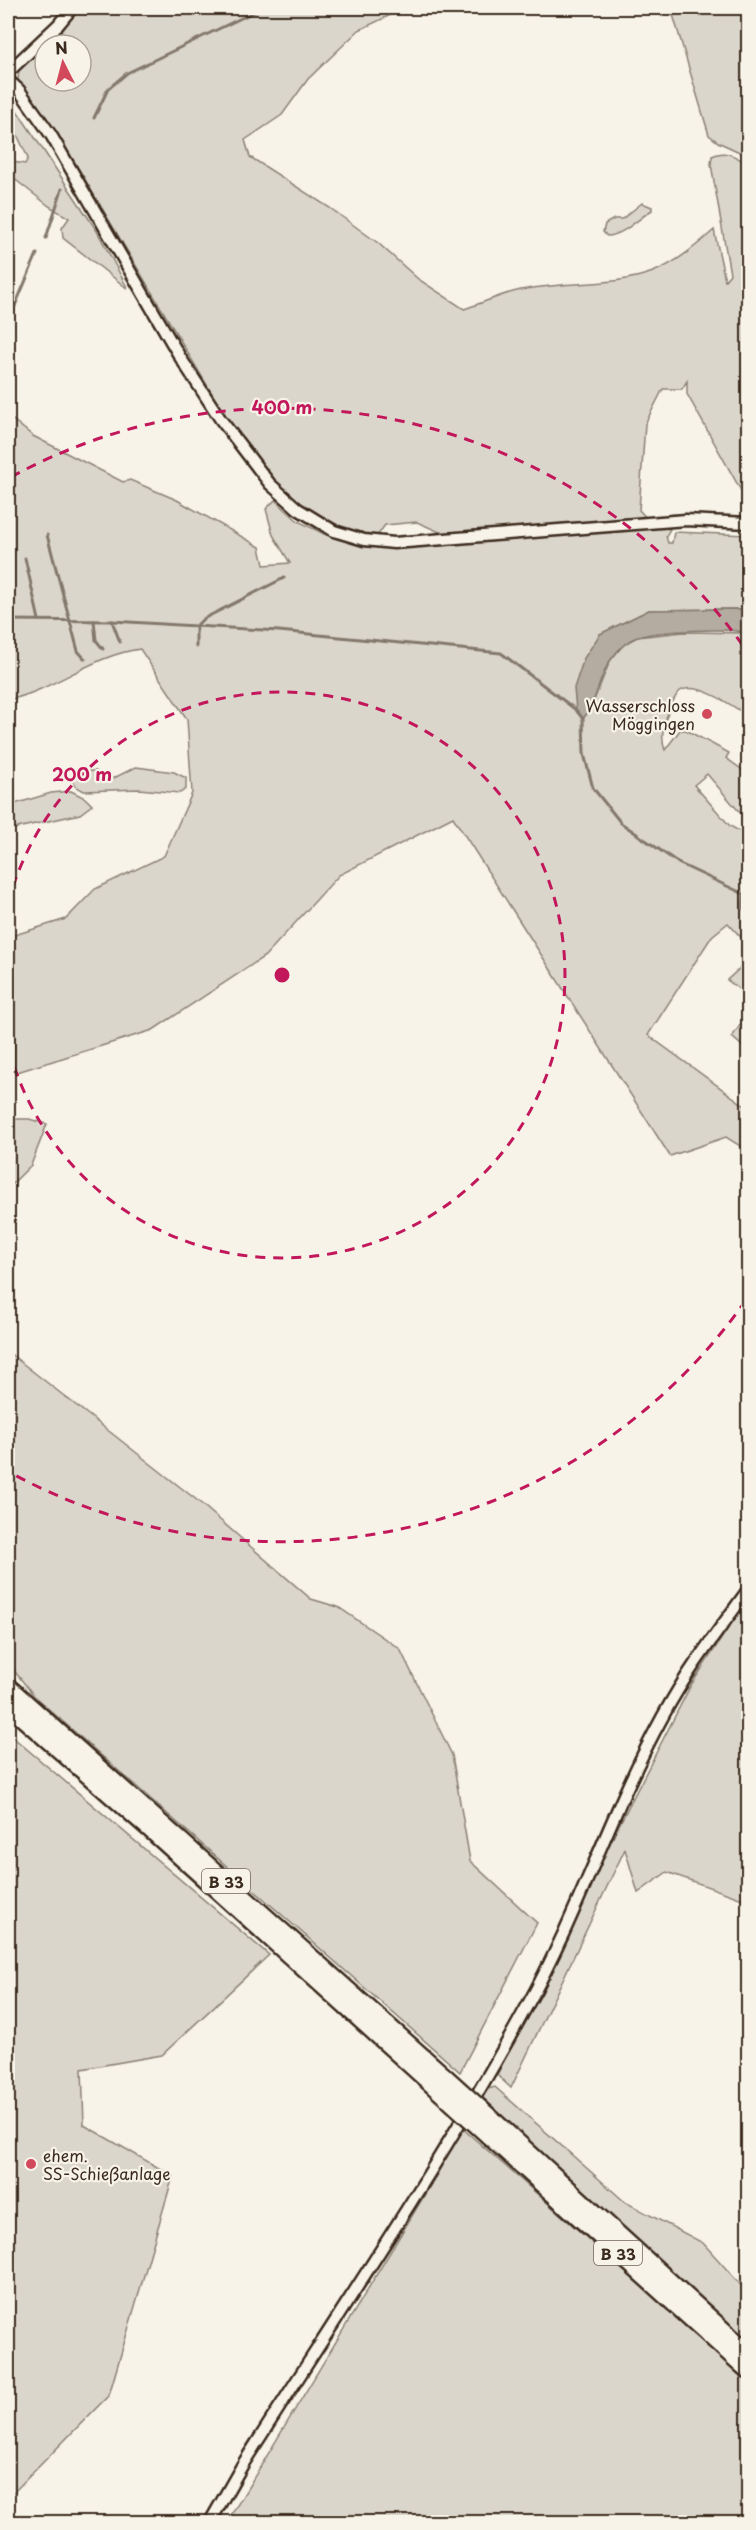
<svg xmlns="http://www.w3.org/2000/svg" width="756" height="2530" font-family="'Playpen Sans',sans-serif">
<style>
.green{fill:#dbd6cb;stroke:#8b8074;stroke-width:1.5;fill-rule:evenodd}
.water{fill:#b4aca0;stroke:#84786c;stroke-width:1.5}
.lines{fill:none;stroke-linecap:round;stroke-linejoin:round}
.stream{stroke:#84786c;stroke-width:3}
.minor-casing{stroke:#3b2a1e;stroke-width:15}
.highway-casing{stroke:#3b2a1e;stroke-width:21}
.minor{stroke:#f7f3e8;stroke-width:10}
.highway{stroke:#f7f3e8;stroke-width:16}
.highway-bridge-casing{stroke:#3b2a1e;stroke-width:21;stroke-linecap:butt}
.highway-bridge{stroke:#f7f3e8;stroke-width:16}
.ring{fill:none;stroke:#c2185b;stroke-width:3;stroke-dasharray:10 8}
.poi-dot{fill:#d1495b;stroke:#f7f3e8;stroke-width:2}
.labels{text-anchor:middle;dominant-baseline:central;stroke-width:4.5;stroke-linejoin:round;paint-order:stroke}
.shield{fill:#f7f3e8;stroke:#73665b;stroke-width:1.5}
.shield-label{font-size:15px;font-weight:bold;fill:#3b2a1e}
.poi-label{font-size:16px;fill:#3b2a1e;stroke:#f7f3e8;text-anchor:end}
.centre{fill:#c2185b;stroke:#f7f3e8;stroke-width:3}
.ring-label{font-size:18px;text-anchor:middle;font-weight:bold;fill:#c2185b;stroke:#f7f3e8;stroke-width:4.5;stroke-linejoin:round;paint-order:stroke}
</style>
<rect width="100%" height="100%" fill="#f7f3e8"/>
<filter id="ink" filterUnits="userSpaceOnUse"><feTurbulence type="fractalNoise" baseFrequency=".0167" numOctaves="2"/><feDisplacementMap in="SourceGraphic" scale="12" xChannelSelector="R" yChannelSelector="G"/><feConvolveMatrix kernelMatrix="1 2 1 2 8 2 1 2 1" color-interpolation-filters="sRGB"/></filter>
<g filter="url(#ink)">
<g class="green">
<path d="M76,8H405L359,30L308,79L282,115L245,140L250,157L330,208L378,243L418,279L464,309C483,303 501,294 521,290C563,281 613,287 653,272C676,263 696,246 714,230L725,280L730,274L711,164L712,156C726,149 736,157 748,164V503L687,394V381L682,389H663L645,424L639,510L654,526L670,529L666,536L668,543H672L674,532L748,535V612L735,609L649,610L600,634L590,710L610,661L623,645L637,637L684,632L748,633V716C734,707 696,679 679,692C674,697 671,706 668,713C663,725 660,737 665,750L680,730H686L729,753L726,758L748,774V810L742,815L707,774L694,785L730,826L748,836V945L728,923L712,936L648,1035L748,1108V1151L726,1137L670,1156L453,817L339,875L265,956L153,1030L14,1073V1003L8,983V937L66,919L95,889L164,856L192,793L187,719L140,649C93,655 54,690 8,700V416L33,436L123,482L130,480L177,500L260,547L264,565L290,563L273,535L266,509L275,500L298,521L326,535L359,543L395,548L451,544L449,536L417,522L385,525L377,536L353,532L311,512L274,481L230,424L62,141L18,81L19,66ZM45,45H81V81H45Z"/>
<path d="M671,8H748V156L718,142L709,135Z"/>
<path d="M8,97L97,231L128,289L63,238L62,228L69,218L49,206L8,174V145L13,162L25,164L28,158L13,126L8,122Z"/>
<path d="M642,203L652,207V210C638,219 622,236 607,236L603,232L605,224L614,219H622Z"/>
<path d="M136,767L174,772L186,778V789L180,793L139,789L84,791L75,786L72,778L73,772L96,771L102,777L114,778Z"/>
<path d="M71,791L85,798L92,805L80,814L8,830V806L51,793Z"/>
<path d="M748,961V996L727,980Z"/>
<path d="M745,1018L748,1021V1051L732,1037Z"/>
<path d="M8,1119H29L47,1124L31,1165L8,1188Z"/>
<path d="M8,1352L198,1501L311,1599L338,1607L400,1649L452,1755L470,1861L537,1923L460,2072L35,1697L8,1663Z"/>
<path d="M748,1598V1901L667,1872L638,1893L625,1849L511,2088L497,2075L617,1829L691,1685Z"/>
<path d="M8,1733L269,1955L162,2055L82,2069L84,2125L173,2176L109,2395L8,2498Z"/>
<path d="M495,2087L625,2202L703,2243L748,2293V2343L482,2097L488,2089Z"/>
<path d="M462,2128L748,2379V2522H227L435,2178Z"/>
</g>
<path class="water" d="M735,609L748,612V633C729,627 658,631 638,637C626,640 617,651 610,661C598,679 597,702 583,719L576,710L574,688L584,658L600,634L649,610Z"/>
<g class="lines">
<g class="stream">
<path d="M94,118L108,89L127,73L262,8"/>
<path d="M46,238L62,189"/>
<path d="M8,319L12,313L37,254"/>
<path d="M47,535L78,651L85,659"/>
<path d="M25,558L39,620"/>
<path d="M8,620L112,621L279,631L501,653L576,710L583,719L584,754L593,788L621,823L680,864L744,894"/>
<path d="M94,621L96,640L103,649"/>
<path d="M112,621L120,642"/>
<path d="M196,647V626L203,619L284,578"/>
<path d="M748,892L744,894L743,907L748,917"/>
</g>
<g class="minor-casing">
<g id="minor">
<path d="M8,72L58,25L72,8"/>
<path d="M8,80L19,90L51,135L180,357L221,420L270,484L298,509L334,531L364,540L394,543L686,520L748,523"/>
<path d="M210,2522L243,2464C339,2313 441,2164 527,2006C579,1913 611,1810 663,1716C687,1671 718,1631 748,1590"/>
</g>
</g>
<g class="highway-casing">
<g id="highway">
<path d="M8,1687L444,2076"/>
<path d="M8,1705L150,1829L436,2088"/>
<path d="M496,2123L748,2353"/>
<path d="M488,2135L748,2370"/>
</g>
</g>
<use href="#minor" class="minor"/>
<use href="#highway" class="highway"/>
<g class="highway-bridge-casing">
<g id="highway-bridge">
<path d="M444,2076L496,2123"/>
<path d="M436,2088L488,2135"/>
</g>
</g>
<use href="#highway-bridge" class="highway-bridge"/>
</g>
</g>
<g class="ring">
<path d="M8 904A283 283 0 1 1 8 1046"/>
<path d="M746 1300A567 567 0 0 1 11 1473M11 477A567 567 0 0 1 746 650"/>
</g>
<g class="poi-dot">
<circle cx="707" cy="714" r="6"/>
<circle cx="31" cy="2164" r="6"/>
</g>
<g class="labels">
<g class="shield">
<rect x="202" y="1869" width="48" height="24" rx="4.5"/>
<rect x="594" y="2241" width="48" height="24" rx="4.5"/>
</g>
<g class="shield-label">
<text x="226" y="1881">B 33</text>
<text x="618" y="2253">B 33</text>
</g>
<g class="poi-label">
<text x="695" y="705">Wasserschloss<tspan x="695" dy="18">Möggingen</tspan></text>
<text x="43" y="2155" text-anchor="start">ehem.<tspan x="43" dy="18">SS-Schießanlage</tspan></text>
</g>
</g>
<circle cx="282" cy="975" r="9" class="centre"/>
<g class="ring-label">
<text x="282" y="414">400 m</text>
<text x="82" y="781">200 m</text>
</g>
<rect width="756" height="2530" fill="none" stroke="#f7f3e8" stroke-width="30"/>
<rect x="15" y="15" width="726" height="2500" fill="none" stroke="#3b2a1e" stroke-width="2" filter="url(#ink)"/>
<g transform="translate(63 63) rotate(354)"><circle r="28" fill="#f7f3e8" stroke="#aca397" stroke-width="1.5"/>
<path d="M0-4.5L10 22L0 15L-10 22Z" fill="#d1495b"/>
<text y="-9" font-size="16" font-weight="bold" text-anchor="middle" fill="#3b2a1e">N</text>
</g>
</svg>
